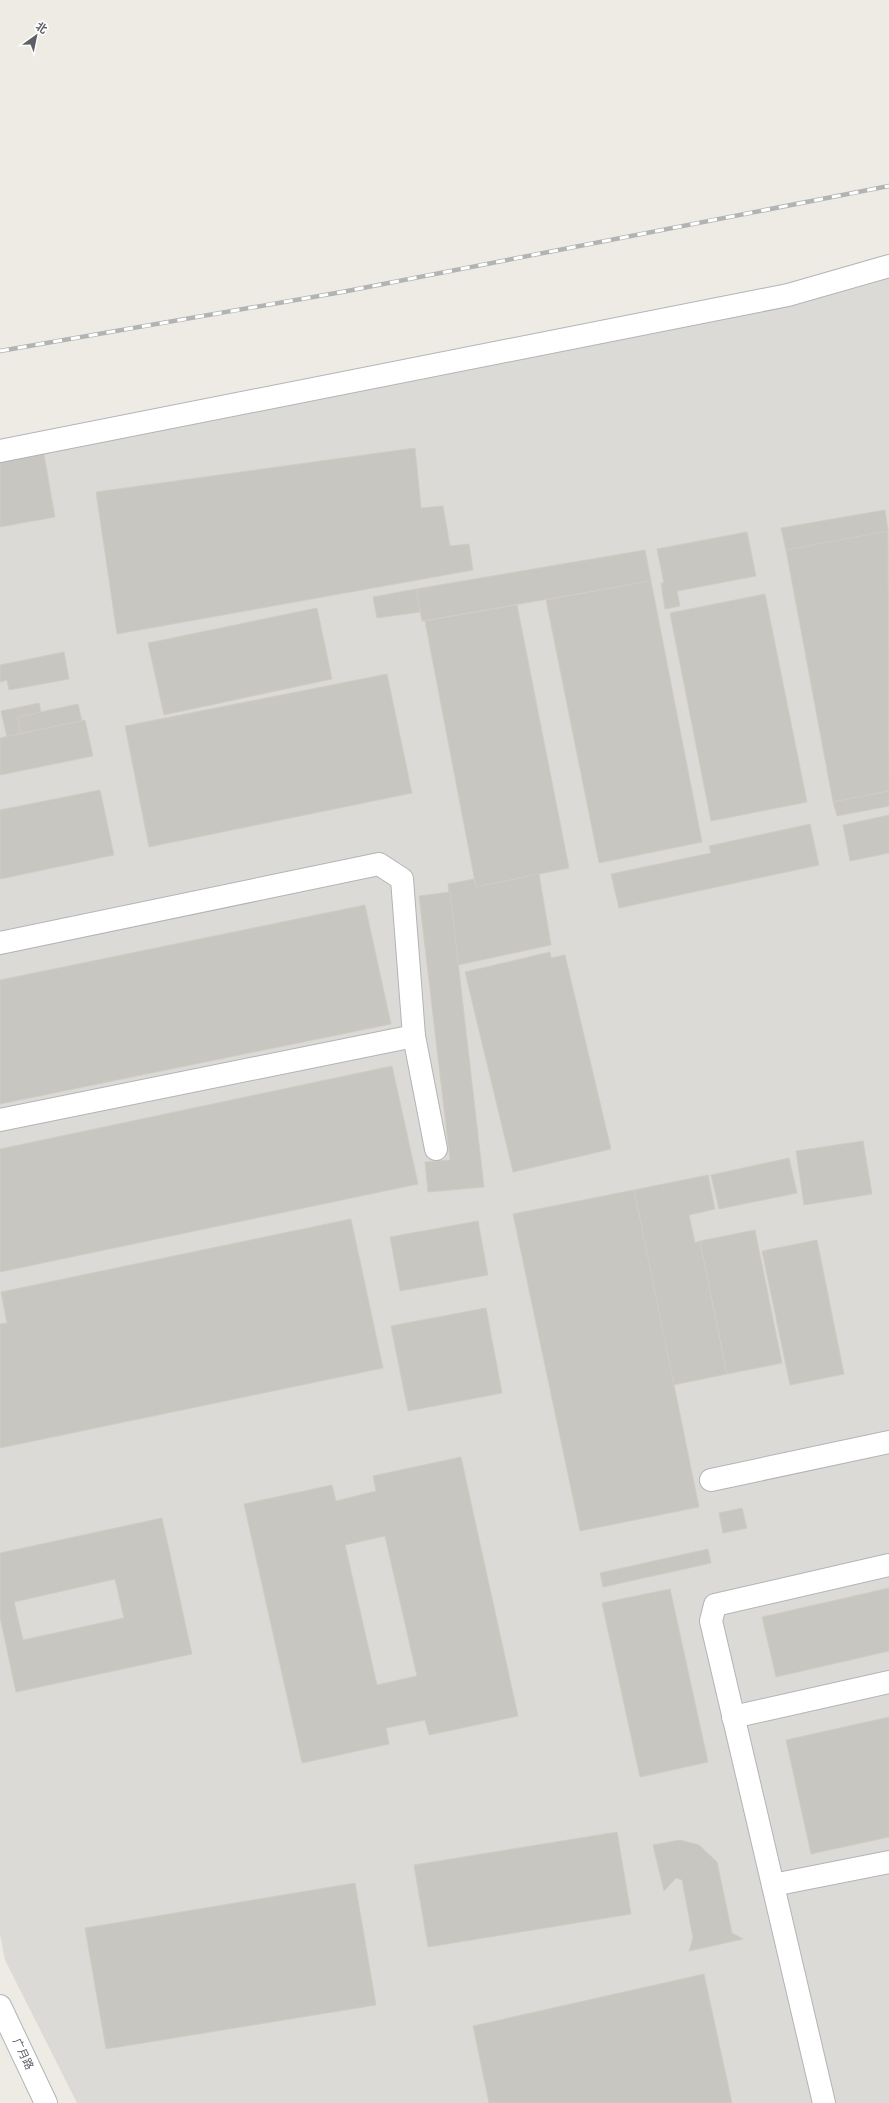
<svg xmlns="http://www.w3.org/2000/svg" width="889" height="2103" font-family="Raleway,'Noto Sans SC',sans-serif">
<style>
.industrial{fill:#dcdad6}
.building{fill:#c8c6c1;stroke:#d1ccc3;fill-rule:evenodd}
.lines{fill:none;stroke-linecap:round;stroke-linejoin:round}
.minor-casing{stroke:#b1b4b8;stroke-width:24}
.minor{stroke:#fff;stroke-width:22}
.rail-casing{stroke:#b2b3b3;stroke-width:4.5}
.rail{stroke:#fff;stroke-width:3;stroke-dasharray:9;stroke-linecap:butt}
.labels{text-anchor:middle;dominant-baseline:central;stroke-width:3;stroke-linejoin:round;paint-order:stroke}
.street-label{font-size:11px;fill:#5c5f63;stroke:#fff}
</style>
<rect width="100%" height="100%" fill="#edebe4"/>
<path class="industrial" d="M889,277V2103H77L5,1960L0,1934V454Z"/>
<g class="building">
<path d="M415,448L421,508L443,506L450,546L469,544L473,570L117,634L96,492Z"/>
<path d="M43,449L55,517L0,527V457Z"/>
<path d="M885,510L888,531L786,550L781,528Z"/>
<path d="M888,531L889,791L833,802L786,550Z"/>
<path d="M747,532L756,576L677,591L680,606L665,609L661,583H664L657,549Z"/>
<path d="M645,550L651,581L422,621L416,589Z"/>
<path d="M651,581L702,842L599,863L546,600Z"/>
<path d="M416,589L420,612L377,618L373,597Z"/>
<path d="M765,594L807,802L711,821L670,613Z"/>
<path d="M517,605L569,868L476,887L425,621Z"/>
<path d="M317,608L332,679L164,715L148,643Z"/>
<path d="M64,652L69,679L9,690L7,680L0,682V665Z"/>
<path d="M387,674L412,793L149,847L125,726Z"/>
<path d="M39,703L41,712L18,717L21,733L7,737L1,711Z"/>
<path d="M78,704L82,721L21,733L18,717Z"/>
<path d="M85,720L93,756L0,775V738Z"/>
<path d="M100,790L114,855L0,879V810Z"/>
<path d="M889,791V806L837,816L833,802Z"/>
<path d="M889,815V853L850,861L843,825Z"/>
<path d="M810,824L819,865L619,908L611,874L711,853L709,846Z"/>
<path d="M539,874L551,945L458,965L448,884L474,879L476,887Z"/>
<path d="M450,892L484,1187L428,1192L425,1162L450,1160L419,896Z"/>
<path d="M365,905L391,1024L0,1104V980Z"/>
<path d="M550,952L551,958L565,955L611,1149L513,1172L465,972Z"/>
<path d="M392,1066L418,1184L0,1272V1149Z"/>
<path d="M863,1141L872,1194L804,1205L796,1151Z"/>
<path d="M789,1158L797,1193L719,1209L711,1175Z"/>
<path d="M708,1175L715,1209L689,1215L695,1243L700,1241L727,1374L673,1385L634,1190Z"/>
<path d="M634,1190L699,1507L580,1531L513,1214Z"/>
<path d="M351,1219L383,1368L0,1448V1324L7,1323L1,1292Z"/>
<path d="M478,1221L488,1275L400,1291L390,1237Z"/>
<path d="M755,1230L782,1363L727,1374L700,1241Z"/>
<path d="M817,1240L844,1374L790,1385L762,1251Z"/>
<path d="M486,1308L502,1393L408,1411L391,1326Z"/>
<path d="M461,1457L518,1716L429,1735L425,1720L386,1728L389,1744L302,1763L244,1504L332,1485L336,1501L376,1491L373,1476ZM385,1536L417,1676L377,1685L345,1545Z"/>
<path d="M742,1508L747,1528L723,1533L719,1513Z"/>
<path d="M162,1518L192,1654L16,1692L0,1617V1553ZM115,1579L124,1618L23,1640L14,1602Z"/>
<path d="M708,1549L711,1563L603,1587L600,1573Z"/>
<path d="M889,1588V1651L776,1677L762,1617Z"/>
<path d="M670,1589L708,1762L640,1777L602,1603Z"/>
<path d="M889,1717V1837L811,1854L786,1740Z"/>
<path d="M617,1832L631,1914L428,1947L414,1865Z"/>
<path d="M680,1840L699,1845L717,1862L732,1933L743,1939L689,1951L693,1938L682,1880L676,1878L664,1891L653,1845Z"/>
<path d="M355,1883L376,2005L106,2049L85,1928Z"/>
<path d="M704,1974L732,2103H489L473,2026Z"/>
</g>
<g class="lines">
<g class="minor-casing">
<g id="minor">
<path d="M0,451L788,295L889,266"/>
<path d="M0,943L379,864L402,879L414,1036L436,1149"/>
<path d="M0,1120L414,1036"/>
<path d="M711,1480L889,1442"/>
<path d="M733,1717L889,1682"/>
<path d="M773,1885L889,1862"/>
<path d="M0,2006L46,2103"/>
<path d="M824,2103L711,1621L715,1605L889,1565"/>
</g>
</g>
<use href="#minor" class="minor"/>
<g class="rail-casing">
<path id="rail" d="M0,351L342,292L889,186"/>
</g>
<use href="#rail" class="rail"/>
</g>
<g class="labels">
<g class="street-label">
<text transform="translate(23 2054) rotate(65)">广月路</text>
</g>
</g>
<g transform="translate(36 36) rotate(33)" stroke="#ffffff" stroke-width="3" paint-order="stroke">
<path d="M0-3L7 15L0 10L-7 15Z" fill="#5c5f63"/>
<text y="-6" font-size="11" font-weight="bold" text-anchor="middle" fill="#5c5f63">北</text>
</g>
</svg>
